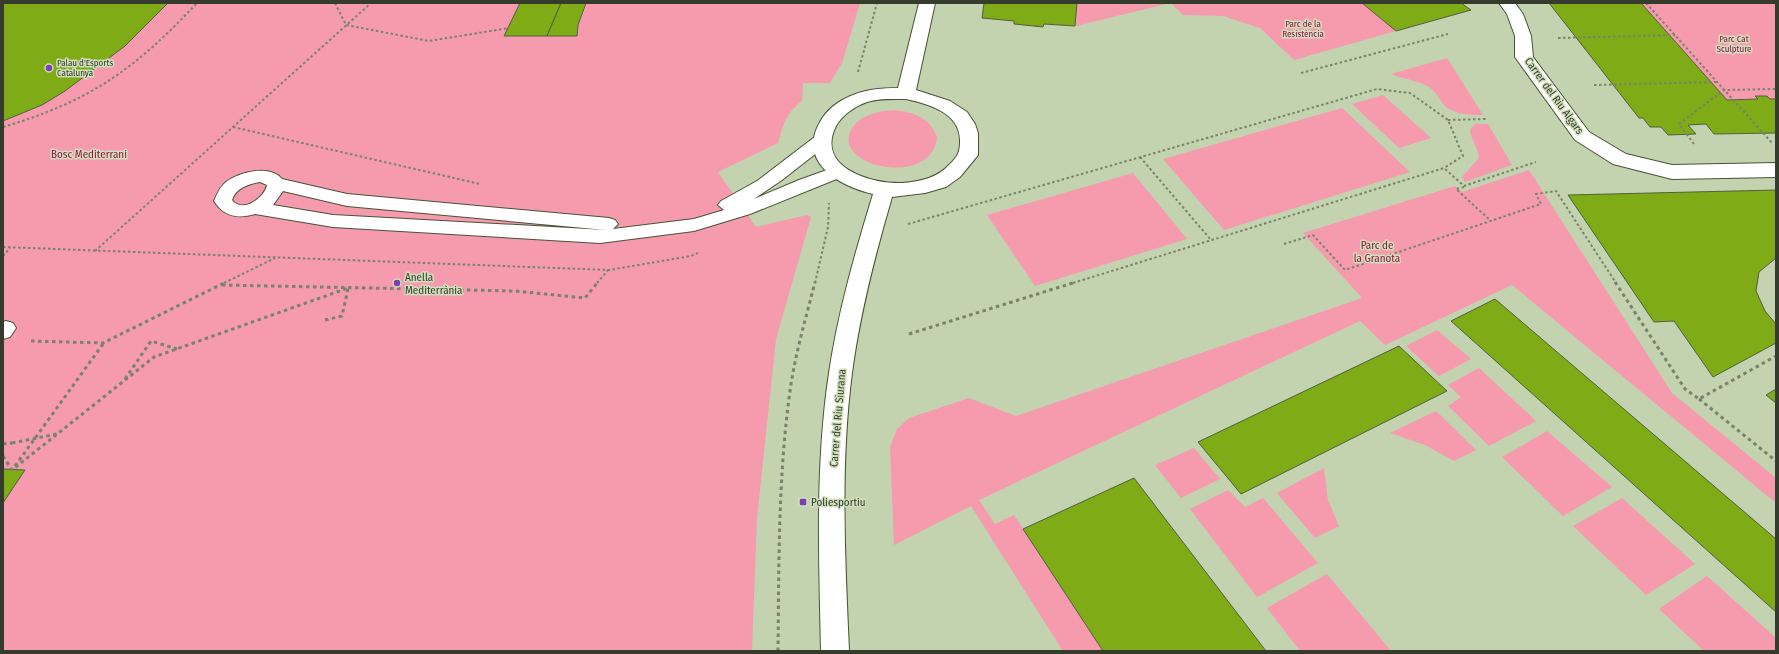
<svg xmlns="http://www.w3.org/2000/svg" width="1779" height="654" font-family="'Fira Sans Condensed',sans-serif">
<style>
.green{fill:#f69bad}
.building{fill:#7eab16;stroke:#525f40}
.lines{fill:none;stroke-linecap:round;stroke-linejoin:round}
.service-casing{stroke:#475335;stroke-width:2}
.minor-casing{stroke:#475335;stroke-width:2}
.path-far1{stroke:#79836b;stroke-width:2;stroke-dasharray:2.5 2.5;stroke-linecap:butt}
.path{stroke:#79836b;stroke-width:3;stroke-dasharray:3.5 3.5;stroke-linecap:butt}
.service{fill:#fff;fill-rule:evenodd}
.minor{fill:#fff;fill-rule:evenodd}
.path-bridge{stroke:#79836b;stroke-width:3;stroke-dasharray:3.5 3.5;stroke-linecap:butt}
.poi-dot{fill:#7e3db2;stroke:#d0dfbc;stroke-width:1.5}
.labels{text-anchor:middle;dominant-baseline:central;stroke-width:3;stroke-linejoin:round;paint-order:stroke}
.far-park-label{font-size:9px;fill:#921542;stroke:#d0dfbc}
.far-poi-label{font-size:9px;fill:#353b2d;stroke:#d0dfbc;text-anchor:start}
.street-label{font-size:11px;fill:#353b2d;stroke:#d0dfbc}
.park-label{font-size:11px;fill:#921542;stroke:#d0dfbc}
.poi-label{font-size:11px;fill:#353b2d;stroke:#d0dfbc;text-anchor:start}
</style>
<rect width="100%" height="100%" fill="#c3d2af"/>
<g class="green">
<path d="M3,3H860L842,63L830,83H803L802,101C786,113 783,125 778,143L718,172L756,227L807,215L811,217L776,339L757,518L752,651H3Z"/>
<path d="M1077,3H1170L1076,26Z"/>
<path d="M1171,3H1362L1396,31L1294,60L1260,28L1223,16L1183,15Z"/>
<path d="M1641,3H1776V99H1770L1767,96H1756L1758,99L1727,100Z"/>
<path d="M1447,58L1483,115C1471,115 1455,115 1445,106C1439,100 1438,93 1429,87C1417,80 1403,79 1391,74Z"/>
<path d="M1383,95L1431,138L1399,148L1352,104Z"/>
<path d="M1342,108L1410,172L1224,230L1163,159Z"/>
<path d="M894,110C913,112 932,118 937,138C930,190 826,165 853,127C862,114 880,111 894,110Z"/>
<path d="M1475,124H1488L1512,165L1465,182L1462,177L1479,158C1478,147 1471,140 1470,130Z"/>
<path d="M1529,170L1672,393L1776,478V503L1512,285L1385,345L1360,321L979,500L995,524L1014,515L1103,651H1063L971,506L894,545L890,447L897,429L909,418L969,398L1016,416L1362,298L1303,233L1455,186L1462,192Z"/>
<path d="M1133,173L1187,239L1035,286L987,215Z"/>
<path d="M1437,330L1471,359L1439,376L1406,346Z"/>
<path d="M1479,368L1536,421L1489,446L1448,406L1461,397L1448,385Z"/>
<path d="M1436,411L1476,450L1454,461L1425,445L1390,433Z"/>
<path d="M1547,431L1612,487L1563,516L1502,457Z"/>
<path d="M1194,448L1220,479L1181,498L1155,465Z"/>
<path d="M1324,468L1328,500L1339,526L1315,538L1277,493Z"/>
<path d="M1228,490L1245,507L1263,498L1318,563L1257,597L1190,509Z"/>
<path d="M1622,498L1695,564L1646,595L1573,526Z"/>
<path d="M1327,574L1391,651H1300L1267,608Z"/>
<path d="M1707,576L1776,638V651H1704L1659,609Z"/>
</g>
<g class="building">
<path d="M3,3H168L125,46L65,91L42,105L3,121Z"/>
<path d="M520,3H561L547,36H504Z"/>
<path d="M561,3H586L578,25L577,36H547Z"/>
<path d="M984,3H1077L1075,26L1044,24L1043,27L1014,24V21L982,18Z"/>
<path d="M1362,3H1461L1471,10L1396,31Z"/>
<path d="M1549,3H1641L1727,100L1758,99L1755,96H1767L1770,99H1776V133L1714,134L1706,124L1688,125L1696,134L1668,135L1661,127H1650L1643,118H1639Z"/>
<path d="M1776,190V258L1759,272L1756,291L1765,311L1776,324V343L1713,377L1674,321L1654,322L1568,195Z"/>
<path d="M1495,299L1776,539V612L1451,321Z"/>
<path d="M1399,346L1447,391L1241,494L1198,442Z"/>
<path d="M1776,389V403L1766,395Z"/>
<path d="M3,469L25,470L3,503Z"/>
<path d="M1134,478L1266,651H1103L1023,529Z"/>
</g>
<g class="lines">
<g class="service-casing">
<g id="service">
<path d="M822,135L828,136L830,140L828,144L782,180L754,199L799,180L838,166L844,168L846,172L844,176L750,214L694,231L600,243L333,227L255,214C238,219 224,217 214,201C217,194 220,187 226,182C239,172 270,164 282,179L347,194L609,218L615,220L618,224L613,229L694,219L724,210L718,205L721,201L757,181L816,136ZM260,182L267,185C265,197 243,214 232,200C236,188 248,184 260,182ZM283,191L347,206L606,230L333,215L273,205Z"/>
<path d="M6,321L13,323L16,328L10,337L3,339V322Z"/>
</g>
</g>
<g class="minor-casing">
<g id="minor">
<path d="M919,3H935L916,90L950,101L967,112L975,124L978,133V155L960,177L946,187L925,193L892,197C875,255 860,313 852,373C840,465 845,559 849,651H821C819,559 815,465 829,373C838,312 855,253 873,194C839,186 797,162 820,122C827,109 840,100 853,95C867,89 883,88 898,88ZM906,99C929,104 961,113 960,142C960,153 957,157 949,165C937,178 919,182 902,183C872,184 815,168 836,126C842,115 855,106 867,102C879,98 893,99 906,99Z"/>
<path d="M1499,3H1515L1523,14L1531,36L1533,57L1589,132L1626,154L1672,165L1776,163V177L1672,179L1613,164L1575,140L1515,57V36L1507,14Z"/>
</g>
</g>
<g class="path-far1">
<path d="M335,3L346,25L429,41L509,28"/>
<path d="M1646,3L1772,143"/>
<path d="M1558,38L1675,35"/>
<path d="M858,72L877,3"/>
<path d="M1301,73L1448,34"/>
<path d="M1594,85L1717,82"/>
<path d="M1448,120L1486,119"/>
<path d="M3,127C91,101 135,69 197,3"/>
<path d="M233,127L480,184"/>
<path d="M1694,144L1679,124L1724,90L1776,89"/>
<path d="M1140,157L1211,240"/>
<path d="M1464,187L1456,189L1491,221"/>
<path d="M908,224L1377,89L1410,93L1448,120L1463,156L1444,168"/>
<path d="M1284,244L1313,235L1345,270L1541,204L1536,194L1556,191L1616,283"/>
<path d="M3,247L609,270L691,256L698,253"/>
<path d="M95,251L371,3"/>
<path d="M3,256L10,248"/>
<path d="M224,283L275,258"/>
<path d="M597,283L608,270"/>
<path d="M815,283L828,227L829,203"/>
<path d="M1073,283L1444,168L1464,186L1536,162"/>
</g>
<g class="path">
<path d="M1615,282L1685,389L1699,399L1776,356"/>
<path d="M222,285L515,291L585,298L598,282"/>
<path d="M325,320L342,316L348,289"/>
<path d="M909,334L1076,282"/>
<path d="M31,341L103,343L226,282"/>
<path d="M125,379L151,341L177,349"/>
<path d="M1699,399L1776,461"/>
<path d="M3,444L12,443"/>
<path d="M3,456L12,470L154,357L348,288"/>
<path d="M15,466L103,344"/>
<path d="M778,651C779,564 778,477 790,391C795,354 806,318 815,282"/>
</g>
<use href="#service" class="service"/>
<use href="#minor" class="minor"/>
<path class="path-bridge" d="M12,443L57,434"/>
</g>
<g class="poi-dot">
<circle cx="49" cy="68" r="4"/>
<circle cx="397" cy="283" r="4"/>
<rect x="799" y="498" width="8" height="8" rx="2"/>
</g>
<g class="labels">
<g class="far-park-label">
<text x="1303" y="24">Parc de la<tspan x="1303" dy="10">Resistència</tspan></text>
<text x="1734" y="39">Parc Cat<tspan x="1734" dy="10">Sculpture</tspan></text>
</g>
<g class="far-poi-label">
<text x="57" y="63">Palau d'Esports<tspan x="57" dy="10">Catalunya</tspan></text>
</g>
<g class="street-label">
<text transform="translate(1554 96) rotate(54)">Carrer del Riu Algars</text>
<text transform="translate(838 418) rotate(-85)">Carrer del Riu Siurana</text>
</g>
<g class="park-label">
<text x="89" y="154">Bosc Mediterrani</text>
<text x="1377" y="245">Parc de<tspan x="1377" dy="13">la Granota</tspan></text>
</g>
<g class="poi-label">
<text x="405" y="277">Anella<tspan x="405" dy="13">Mediterrània</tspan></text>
<text x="811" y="502">Poliesportiu</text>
</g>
</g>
<rect width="1779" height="654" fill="none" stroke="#353b2d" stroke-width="8"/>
</svg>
